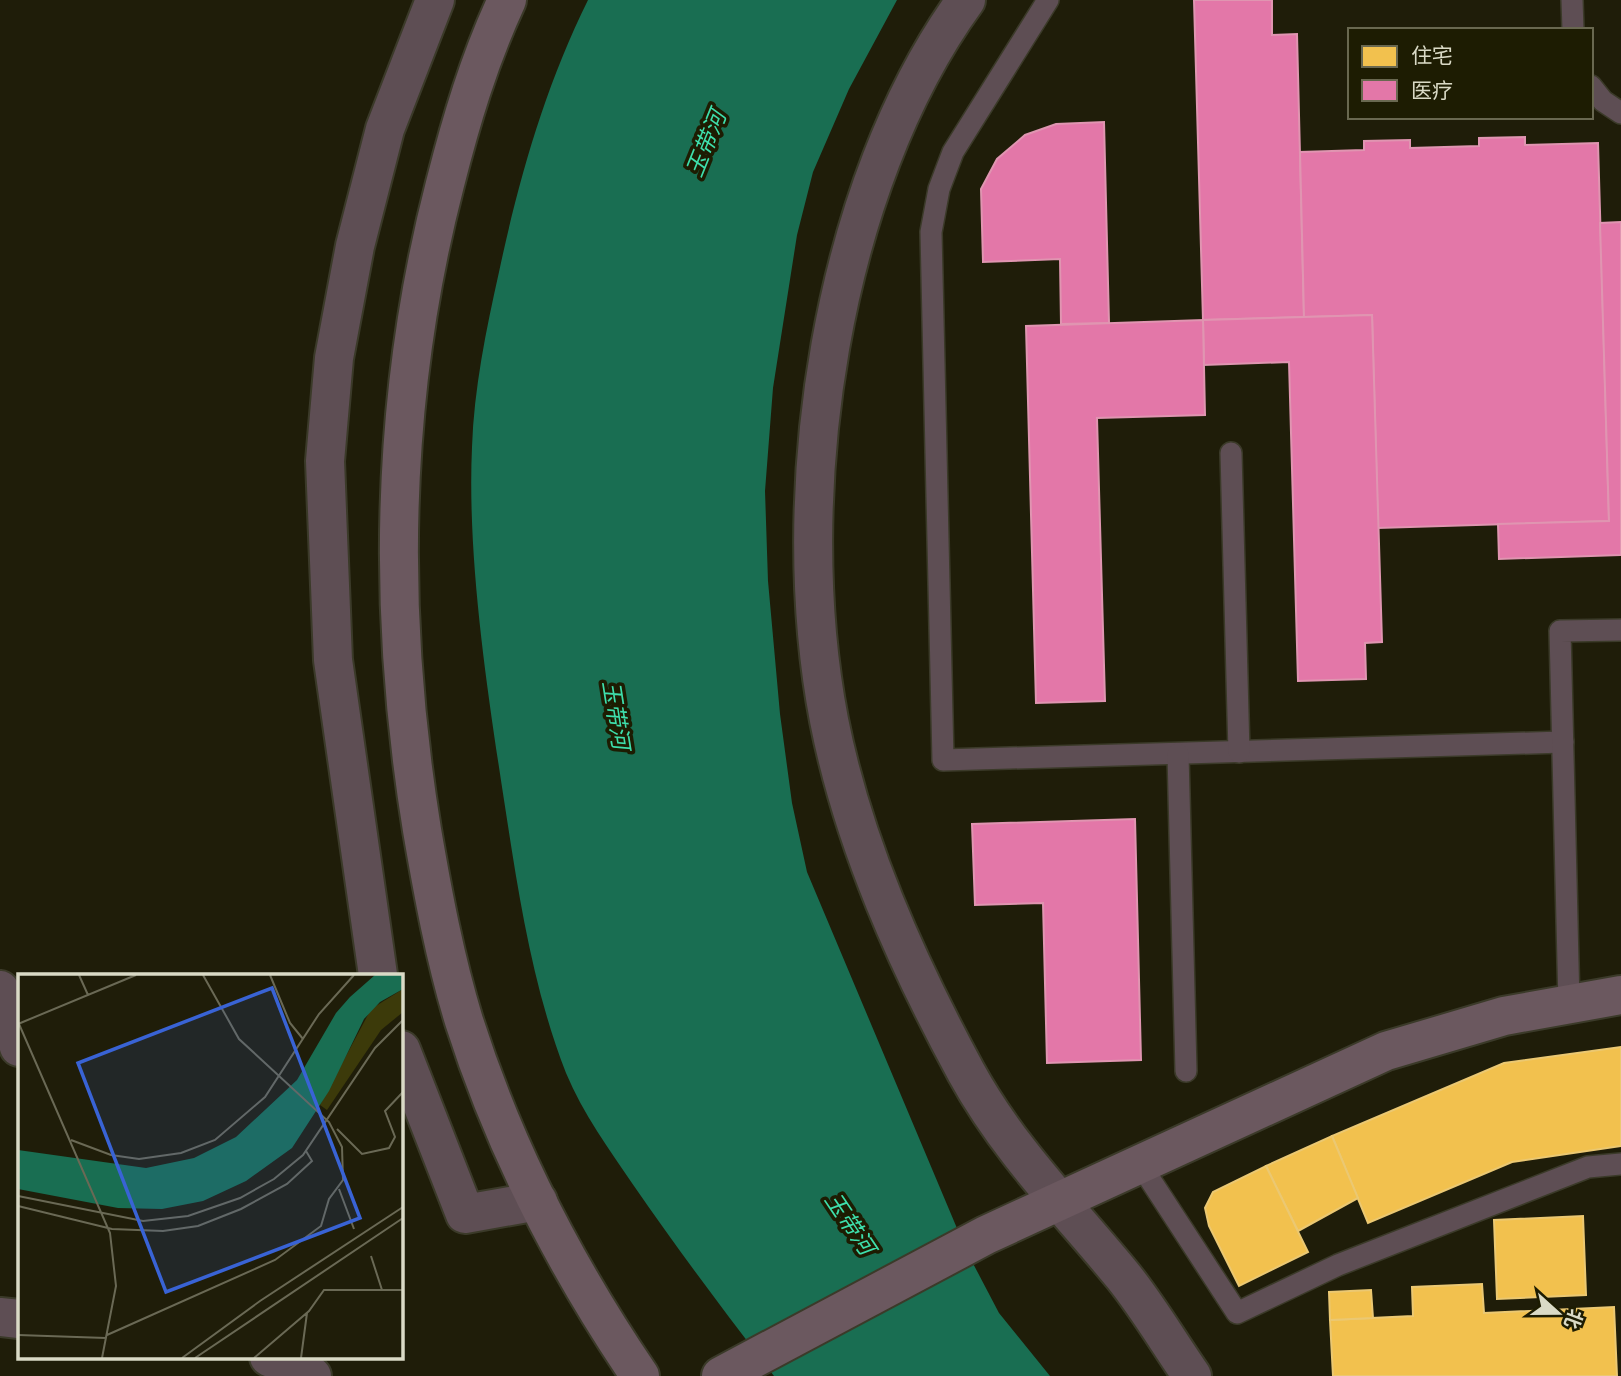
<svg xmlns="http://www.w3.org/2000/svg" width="1621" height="1376" font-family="'Sofia Sans Condensed','Noto Sans SC',sans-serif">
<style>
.water{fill:#196e52}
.homes{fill:#f2c14e;stroke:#ebc872;stroke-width:2}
.health{fill:#e377a8;stroke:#e095b1;stroke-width:2}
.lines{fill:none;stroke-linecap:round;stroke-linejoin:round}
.lane-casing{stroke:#3b3a29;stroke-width:24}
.street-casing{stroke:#3b3a29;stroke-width:42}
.secondary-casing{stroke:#3b3a29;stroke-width:42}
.lane{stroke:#5e4e54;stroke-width:21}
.street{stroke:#5e4e54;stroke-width:38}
.secondary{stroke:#6b585f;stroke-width:38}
.labels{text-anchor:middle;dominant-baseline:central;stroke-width:7;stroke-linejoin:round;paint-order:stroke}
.water-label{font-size:23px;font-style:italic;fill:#3edfac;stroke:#1d1c02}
.inset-road{fill:none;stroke:#6a6955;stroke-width:2}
.view{fill:#3963d5;fill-opacity:0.15;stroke:#3963d5;stroke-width:3.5}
.inset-edge{fill:none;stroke:#dadac6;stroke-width:3.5}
</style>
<rect width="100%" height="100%" fill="#1f1d09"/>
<path class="water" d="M588,0H897L849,89L813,172L797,235L773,388L765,491L768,581L780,714L792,803L807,872L967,1252L999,1313L1050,1376H774C726,1314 679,1251 634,1186C609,1149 583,1114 566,1073C532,986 518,891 504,800C487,689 467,558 472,447C474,389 486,330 499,272C519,178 545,87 588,0Z"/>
<g class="homes">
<path d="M1621,1047V1146L1512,1162L1368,1223L1332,1136L1504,1063Z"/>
<path d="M1332,1136L1358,1198L1298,1231L1266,1166Z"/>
<path d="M1266,1166L1308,1252L1239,1286L1209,1226L1205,1208L1213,1192Z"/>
<path d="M1583,1216L1586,1295L1497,1299L1494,1220Z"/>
<path d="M1482,1284L1484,1313L1614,1307L1617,1376H1333L1330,1320L1413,1316L1412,1287Z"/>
<path d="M1371,1290L1373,1318L1330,1320L1329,1292Z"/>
</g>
<g class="health">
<path d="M1194,0H1272V35L1297,34L1304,317L1203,320Z"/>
<path d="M1104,122L1109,323L1061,324L1060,259L983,262L981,189L997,159L1025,135L1056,124Z"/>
<path d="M1525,137V145L1598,143L1609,521L1378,528L1372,315L1304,317L1300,152L1364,150V141L1410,140V148L1479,146V138Z"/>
<path d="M1621,222V555L1499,559L1498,524L1609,521L1600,223Z"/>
<path d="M1372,315L1382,642L1365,643L1366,679L1298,681L1289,362L1204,365L1203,320Z"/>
<path d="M1203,320L1205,415L1097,418L1105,701L1036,703L1026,326Z"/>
<path d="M1135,819L1141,1060L1047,1063L1043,903L975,905L972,824Z"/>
</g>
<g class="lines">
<g class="lane-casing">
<g id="lane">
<path d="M1048,0L953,152L939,189L931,232L943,760L1563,742"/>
<path d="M1572,0L1573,30"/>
<path d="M1591,86L1603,101L1621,113"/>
<path d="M1231,453L1239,752"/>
<path d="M1178,754L1186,1071"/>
<path d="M1569,1004L1560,631L1621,630"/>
<path d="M1140,1164L1237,1313L1338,1265L1588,1167L1621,1164"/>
</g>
</g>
<g class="street-casing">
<g id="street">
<path d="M966,0C830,187 786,496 829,720C853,843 907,963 966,1072C1008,1149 1068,1209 1123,1276C1148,1307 1169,1343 1192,1376"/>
<path d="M378,975L333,660L325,461L334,358L355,246L385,129L435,0"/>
<path d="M0,990L19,1047"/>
<path d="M401,1050L465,1214L538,1201"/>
<path d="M0,1317L19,1319"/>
<path d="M269,1357L312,1376"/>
</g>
</g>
<g class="secondary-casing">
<g id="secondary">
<path d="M507,0C479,60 461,121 445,184C390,396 387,615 422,830C433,894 445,959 464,1021C504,1147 566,1267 640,1376"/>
<path d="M721,1376L986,1235L1386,1051L1504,1016L1621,995"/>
</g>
</g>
<use href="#lane" class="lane"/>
<use href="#street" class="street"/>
<use href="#secondary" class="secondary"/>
</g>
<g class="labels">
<g class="water-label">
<text transform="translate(707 144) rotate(-68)">玉带河</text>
<text transform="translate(615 715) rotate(81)">玉带河</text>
<text transform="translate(849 1224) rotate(56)">玉带河</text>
</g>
</g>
<g transform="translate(18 974)">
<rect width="385" height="385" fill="#1f1d09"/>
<path d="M385,15V38L363,56L309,136L302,131L353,35Z" fill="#3c3a0a"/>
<path d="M385,1V15L362,28L346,45L311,117L274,174L228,207L185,227L144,235L100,234L0,215V176L128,194L176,184L218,163L279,106L318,39L332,23L357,1Z" fill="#196e52"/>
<path class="inset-road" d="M61,1L70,21M252,1L272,49L285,65M0,50L118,1M1,50L92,259L98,312L84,384M319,155L344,180L371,174L377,163L367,137L385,118M53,166L93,181L121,185L163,179L197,166L247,123L301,40L336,1M321,215L336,255M0,222L125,247L170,242L222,224L256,205L285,181L357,74L385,46M0,232L94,255L145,257L180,252L223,235L269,210L294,187L288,177M353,282L364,316M0,361L88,364M89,361L257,286L303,252L311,225L325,206L324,173L311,148L221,65L185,1M164,384L242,327L385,233M177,384L385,244M236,384L291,337L306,316H385M283,384L289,339"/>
<path class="view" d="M254,14L342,244L148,318L60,89Z"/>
<rect width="385" height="385" class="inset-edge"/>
</g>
<rect x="1348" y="28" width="245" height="91" fill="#1d1c02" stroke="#696850" stroke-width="2"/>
<rect x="1362" y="46" width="35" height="21" fill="#f2c14e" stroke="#696850" stroke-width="2"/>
<text x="1411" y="63" font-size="21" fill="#dadac6">住宅</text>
<rect x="1362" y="80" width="35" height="21" fill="#e377a8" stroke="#696850" stroke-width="2"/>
<text x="1411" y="98" font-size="21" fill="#dadac6">医疗</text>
<g transform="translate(1558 1313) rotate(111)" stroke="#1d1c02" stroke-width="5" paint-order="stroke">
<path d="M0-5L12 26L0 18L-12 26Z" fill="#dadac6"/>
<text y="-10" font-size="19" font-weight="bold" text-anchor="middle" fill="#dadac6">北</text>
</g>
</svg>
